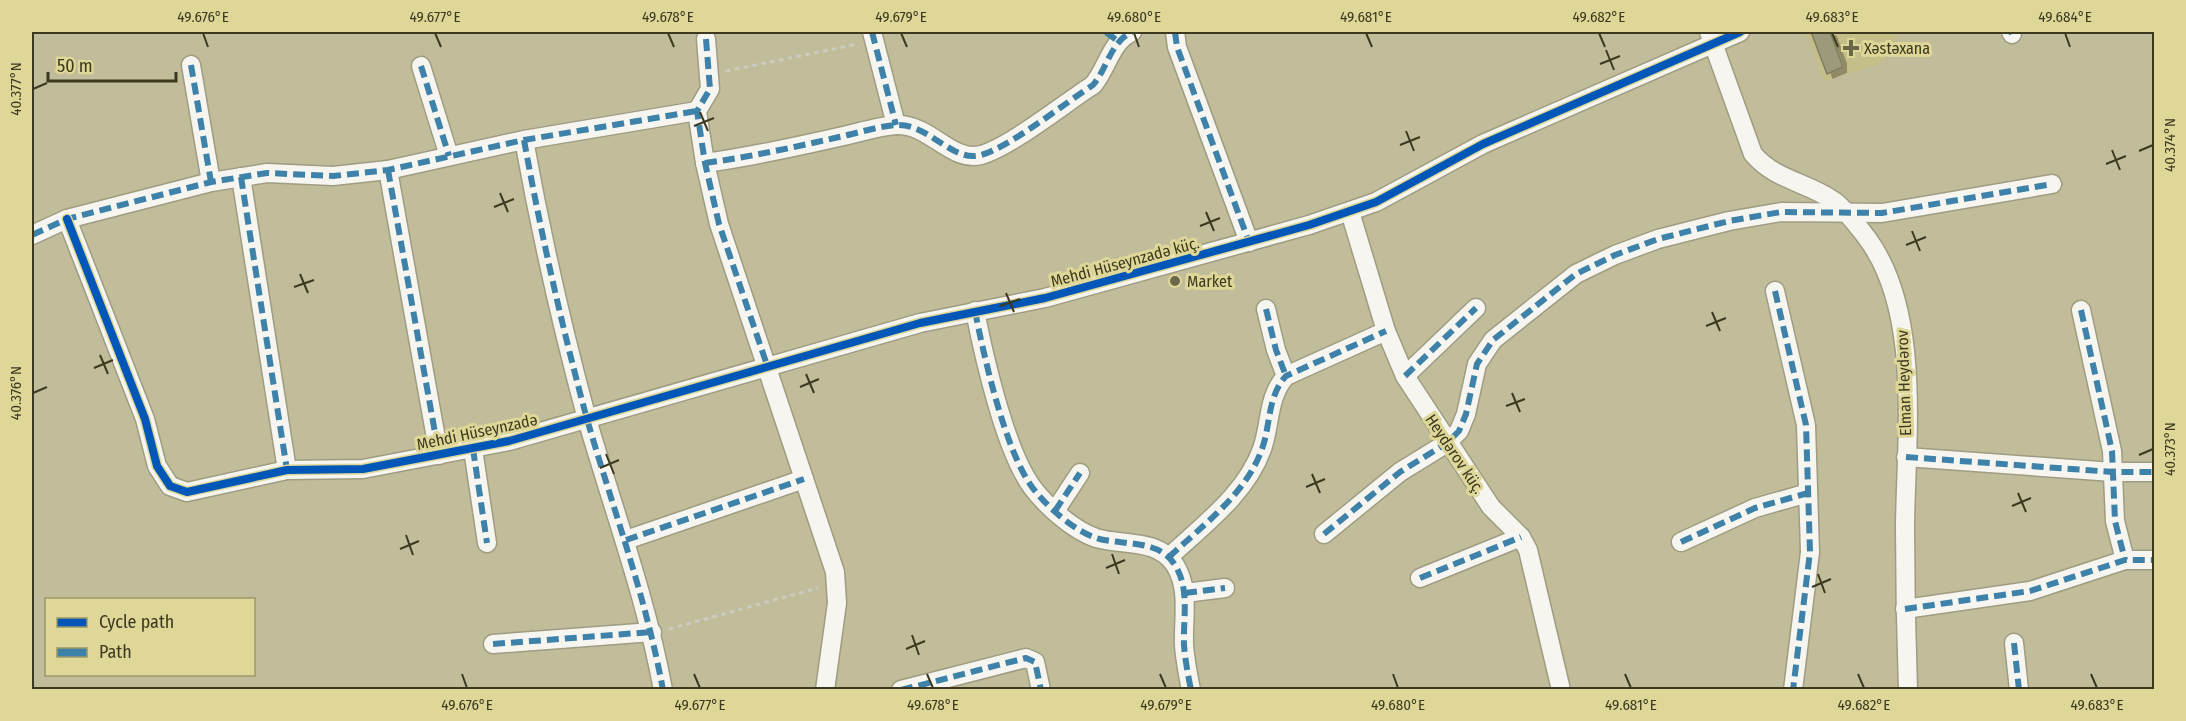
<svg xmlns="http://www.w3.org/2000/svg" width="2186" height="721" font-family="'Fira Sans Condensed',sans-serif">
<style>
.built{fill:#c4be88}
.building{fill:#9d9a7c;stroke:#7f7c60;stroke-width:1.5;filter:url(#shadow)}
.lines{fill:none;stroke-linecap:round;stroke-linejoin:round}
.street-casing{stroke:#9f9c81;stroke-width:21}
.path{stroke:#cccbc0;stroke-width:3;stroke-dasharray:4.5 4.5;stroke-linecap:butt}
.street{stroke:#f6f5f0;stroke-width:18}
.quiet{stroke:#3e82aa;stroke-width:6;stroke-dasharray:12 6;stroke-linecap:butt}
.cycleway-casing{stroke:#ded798;stroke-width:11}
.cycleway{stroke:#0057b8;stroke-width:8}
.ticks{fill:none;stroke:#3c391f;stroke-width:2}
.poi-dot{fill:#6b674a;stroke:#ded798;stroke-width:2}
.labels{text-anchor:middle;dominant-baseline:central;stroke-width:6;stroke-linejoin:round;paint-order:stroke}
.poi-label{font-size:16px;fill:#3c391f;stroke:#ded798;text-anchor:start}
.street-label{font-size:16px;fill:#3c391f;stroke:#ded798}
.neatline{fill:none;stroke:#3c391f;stroke-width:2}
.ticks-label{font-size:15px;text-anchor:middle;fill:#3c391f}
</style>
<defs>
<filter id="shadow"><feDropShadow dx="6" dy="4" stdDeviation="0" flood-color="#0004"/></filter>
</defs>
<rect width="100%" height="100%" fill="#c1bd9b"/>
<path class="built" d="M1806,32H1899L1880,64L1824,81Z"/>
<path class="building" d="M1811,32H1830L1843,67L1827,74Z"/>
<g class="lines">
<g class="street-casing">
<g id="street">
<path d="M872,32L896,125"/>
<path d="M1175,32L1177,47L1249,242"/>
<path d="M1709,32L1753,154C1775,180 1807,182 1834,201C1847,211 1857,225 1867,238C1922,312 1906,438 1905,526C1905,581 1906,635 1908,690"/>
<path d="M2011,32L2012,34"/>
<path d="M706,39L710,89L697,111L705,163L719,224L835,572L837,603L825,690"/>
<path d="M191,65L211,182"/>
<path d="M421,66L449,156"/>
<path d="M524,140C541,234 562,327 587,419C613,509 646,597 663,690"/>
<path d="M705,163C750,157 795,147 839,137C858,133 879,126 897,125C930,124 952,163 981,155C1010,147 1065,103 1093,85C1107,69 1111,41 1132,32"/>
<path d="M388,170L439,455"/>
<path d="M241,177L287,470"/>
<path d="M1350,212L1386,331L1405,376L1491,507L1521,537L1528,550L1561,690"/>
<path d="M67,219L145,419L157,466L170,486L187,492L287,470L363,469L509,441L920,323L1045,298L1309,225L1376,202L1483,144L1740,32"/>
<path d="M32,235L67,219L211,182L267,173L333,176L388,170L524,140L697,111"/>
<path d="M1775,291L1806,425L1810,552L1793,690"/>
<path d="M1266,309L1276,350L1286,376"/>
<path d="M2081,310L2112,451L2115,521L2125,560"/>
<path d="M975,311C984,357 1005,450 1032,487C1046,506 1073,530 1096,538C1122,546 1158,538 1175,565C1190,589 1183,618 1184,645C1185,659 1188,675 1191,690"/>
<path d="M1405,376L1476,308"/>
<path d="M473,449L487,543"/>
<path d="M1906,457L2113,472H2154"/>
<path d="M1055,511L1080,473"/>
<path d="M1324,534L1400,472L1447,443L1459,431L1466,414L1477,364L1493,340L1576,274L1615,255L1658,239L1729,221L1781,212L1882,213L2052,184"/>
<path d="M626,540L804,479"/>
<path d="M1681,542L1755,508L1808,493"/>
<path d="M1169,557C1203,525 1246,494 1262,449C1271,424 1267,397 1286,376L1386,331"/>
<path d="M1420,578L1521,537"/>
<path d="M1185,593L1225,588"/>
<path d="M1905,609L2030,591L2125,560H2154"/>
<path d="M2014,643L2019,690"/>
<path d="M493,644L652,632"/>
<path d="M901,690L1026,658L1035,662L1041,690"/>
</g>
</g>
<g class="path">
<path d="M726,71L858,44"/>
<path d="M669,629L818,588"/>
</g>
<use href="#street" class="street"/>
<g class="quiet">
<path d="M872,32L896,125"/>
<path d="M1106,32L1119,42"/>
<path d="M1175,32L1177,47L1249,242"/>
<path d="M2011,32L2012,34"/>
<path d="M706,39L710,89L697,111L705,163L719,224L768,368L764,369"/>
<path d="M191,65L211,182"/>
<path d="M421,66L449,156"/>
<path d="M524,140C541,234 562,327 587,419C613,509 646,597 663,690"/>
<path d="M705,163C750,157 795,147 839,137C858,133 879,126 897,125C930,124 952,163 981,155C1010,147 1065,103 1093,85C1107,69 1111,41 1132,32"/>
<path d="M388,170L439,455"/>
<path d="M241,177L287,470"/>
<path d="M32,235L67,219L211,182L267,173L333,176L388,170L524,140L697,111"/>
<path d="M1775,291L1806,425L1810,552L1793,690"/>
<path d="M1266,309L1276,350L1286,376"/>
<path d="M2081,310L2112,451L2115,521L2125,560"/>
<path d="M975,311C984,357 1005,450 1032,487C1046,506 1073,530 1096,538C1122,546 1158,538 1175,565C1190,589 1183,618 1184,645C1185,659 1188,675 1191,690"/>
<path d="M1405,376L1476,308"/>
<path d="M473,449L487,543"/>
<path d="M1906,457L2113,472H2154"/>
<path d="M1055,511L1080,473"/>
<path d="M1324,534L1400,472L1447,443L1459,431L1466,414L1477,364L1493,340L1576,274L1615,255L1658,239L1729,221L1781,212L1882,213L2052,184"/>
<path d="M626,540L804,479"/>
<path d="M1681,542L1755,508L1808,493"/>
<path d="M1169,557C1203,525 1246,494 1262,449C1271,424 1267,397 1286,376L1386,331"/>
<path d="M1420,578L1521,537"/>
<path d="M1185,593L1225,588"/>
<path d="M1905,609L2030,591L2125,560H2154"/>
<path d="M2014,643L2019,690"/>
<path d="M493,644L652,632"/>
<path d="M901,690L1026,658L1035,662L1041,690"/>
</g>
<g class="cycleway-casing">
<path id="cycleway" d="M67,219L145,419L157,466L170,486L187,492L287,470L363,469L509,441L920,323L1045,298L1309,225L1376,202L1483,144L1740,32"/>
</g>
<use href="#cycleway" class="cycleway"/>
</g>
<path class="ticks" d="M203,33L208,47M435,33L441,47M668,33L674,47M901,33L907,47M1134,33L1139,47M1366,33L1372,47M1599,33L1605,47M1832,33L1838,47M2065,33L2070,47M1606,50L1614,70M1600,64L1620,56M33,89L47,83M700,112L708,131M694,126L714,118M1406,131L1414,151M1400,145L1420,137M2112,150L2120,170M2139,151L2153,145M2106,164L2126,156M500,193L508,212M494,207L514,199M1206,212L1214,231M1200,226L1220,218M1912,231L1920,251M1906,245L1926,237M300,274L308,293M294,287L314,280M1006,293L1014,312M1000,306L1020,299M1712,312L1720,331M1706,326L1726,318M100,355L108,374M94,368L113,360M806,374L814,393M800,387L819,379M33,393L47,387M1512,393L1520,412M1506,406L1525,399M606,454L614,474M2139,455L2153,449M600,468L619,460M1312,474L1320,493M1306,487L1325,479M2018,493L2026,512M2012,506L2031,498M406,535L413,555M400,549L419,541M1112,554L1119,574M1106,568L1125,560M1818,574L1825,593M1812,587L1831,579M912,635L919,655M906,649L925,641M462,674L467,688M694,674L700,688M927,674L933,688M1160,674L1166,688M1393,674L1398,688M1625,674L1631,688M1858,674L1864,688M2091,674L2097,688"/>
<g class="poi-dot">
<path d="M1848 39h6v6h6v6h-6v6h-6v-6h-6v-6h6z"/>
<circle cx="1175" cy="281" r="6"/>
</g>
<g class="labels">
<g class="poi-label">
<text x="1864" y="48">Xəstəxana</text>
<text x="1187" y="281">Market</text>
</g>
<g class="street-label">
<text transform="translate(1125 262) rotate(-15)">Mehdi Hüseynzadə küç.</text>
<text transform="translate(1904 383) rotate(-92)">Elman Heydərov</text>
<text transform="translate(477 432) rotate(-12)">Mehdi Hüseynzadə</text>
<text transform="translate(1455 454) rotate(56)">Heydərov küç.</text>
</g>
</g>
<rect width="2186" height="721" fill="none" stroke="#ded798" stroke-width="66"/>
<rect x="45" y="598" width="210" height="78" fill="#ded798" stroke="#9d9868" stroke-width="1.5"/>
<rect x="57" y="618" width="30" height="9" fill="#0057b8" stroke="#9d9868" stroke-width="1.5"/>
<text x="99" y="628" font-size="18" fill="#3c391f">Cycle path</text>
<rect x="57" y="648" width="30" height="9" fill="#3e82aa" stroke="#9d9868" stroke-width="1.5"/>
<text x="99" y="658" font-size="18" fill="#3c391f">Path</text>
<path d="M48 72v9h128v-9" fill="none" stroke="#3c391f" stroke-width="3"/>
<text x="57" y="72" font-size="18" fill="#3c391f" stroke="#ded798" stroke-width="4.5" paint-order="stroke">50 m</text>
<rect x="33" y="33" width="2120" height="655" class="neatline"/>
<g class="ticks-label">
<text x="203" y="22">49.676°E</text>
<text x="435" y="22">49.677°E</text>
<text x="668" y="22">49.678°E</text>
<text x="901" y="22">49.679°E</text>
<text x="1134" y="22">49.680°E</text>
<text x="1366" y="22">49.681°E</text>
<text x="1599" y="22">49.682°E</text>
<text x="1832" y="22">49.683°E</text>
<text x="2065" y="22">49.684°E</text>
<text transform="translate(16 89) rotate(-90)" y="5">40.377°N</text>
<text transform="translate(2170 145) rotate(-90)" y="5">40.374°N</text>
<text transform="translate(16 393) rotate(-90)" y="5">40.376°N</text>
<text transform="translate(2170 449) rotate(-90)" y="5">40.373°N</text>
<text x="467" y="710">49.676°E</text>
<text x="700" y="710">49.677°E</text>
<text x="933" y="710">49.678°E</text>
<text x="1166" y="710">49.679°E</text>
<text x="1398" y="710">49.680°E</text>
<text x="1631" y="710">49.681°E</text>
<text x="1864" y="710">49.682°E</text>
<text x="2097" y="710">49.683°E</text>
</g>
</svg>
